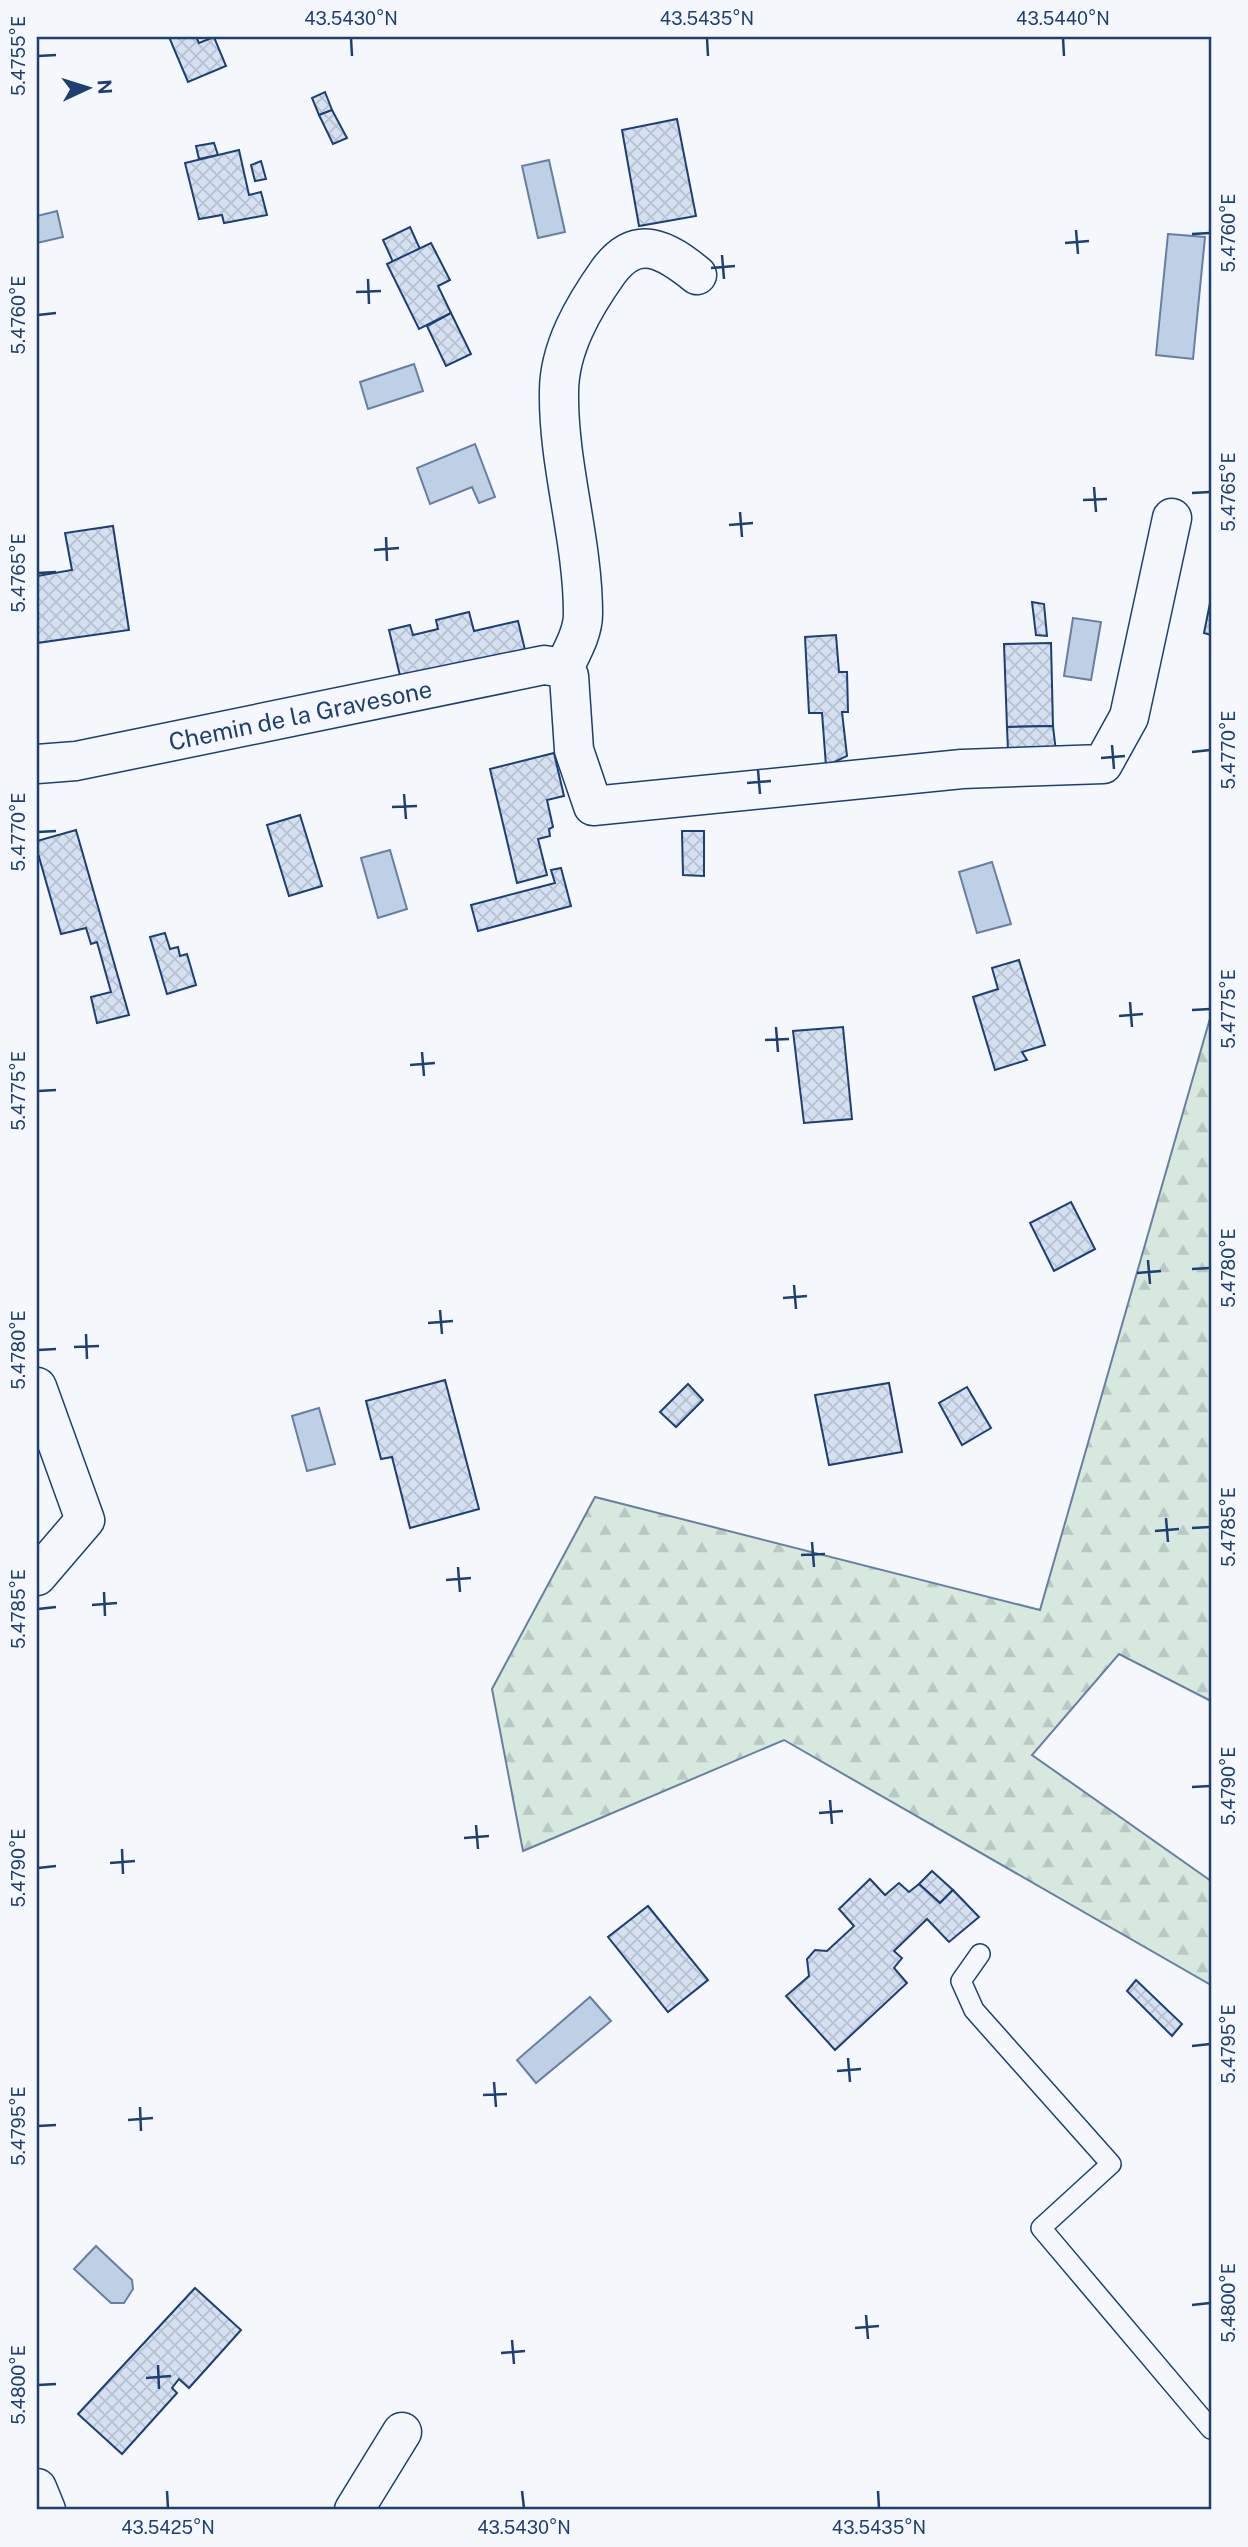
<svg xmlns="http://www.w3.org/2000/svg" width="1248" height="2547" font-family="'Public Sans',sans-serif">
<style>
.forest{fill:url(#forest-firs);stroke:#687fa3;stroke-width:2}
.water{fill:#bed0e5;stroke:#687fa3;stroke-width:2}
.building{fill:url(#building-cross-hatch);stroke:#1d3f73;stroke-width:2}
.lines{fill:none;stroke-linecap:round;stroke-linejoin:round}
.service-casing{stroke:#1d3f73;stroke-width:22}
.minor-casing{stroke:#1d3f73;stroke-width:41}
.service{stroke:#f4f7fb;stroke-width:19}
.minor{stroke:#f4f7fb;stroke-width:38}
.ticks{fill:none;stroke:#1d3f73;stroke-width:2.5}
.labels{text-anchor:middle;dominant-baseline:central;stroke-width:5;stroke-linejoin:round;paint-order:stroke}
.street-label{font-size:24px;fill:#1d3f73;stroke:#f4f7fb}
.neatline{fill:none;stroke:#1d3f73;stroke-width:2.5}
.ticks-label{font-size:18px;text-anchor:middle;fill:#1d3f73}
</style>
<defs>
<pattern id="forest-firs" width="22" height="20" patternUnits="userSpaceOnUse" patternTransform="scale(1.75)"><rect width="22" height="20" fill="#d7e8df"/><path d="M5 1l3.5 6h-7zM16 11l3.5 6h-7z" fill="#b8c8c3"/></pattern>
<pattern id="building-cross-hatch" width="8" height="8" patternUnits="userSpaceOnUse" patternTransform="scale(1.75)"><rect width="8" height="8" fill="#d5e0f0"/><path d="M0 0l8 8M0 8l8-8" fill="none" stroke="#b6c1d1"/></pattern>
</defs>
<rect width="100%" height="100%" fill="#f4f7fb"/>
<path class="forest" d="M1211,1015V1701L1119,1654L1032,1755L1211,1881V1985L784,1740L523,1851L492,1689L595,1497L1040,1610Z"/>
<g class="water">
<path d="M549,160L565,232L538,238L522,166Z"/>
<path d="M57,211L63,237L37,243V216Z"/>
<path d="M1168,234L1205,237L1193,359L1156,355Z"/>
<path d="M414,364L423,391L368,409L360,382Z"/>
<path d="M475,444L495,497L479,503L472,487L430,504L417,468Z"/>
<path d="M1073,618L1101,622L1091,680L1064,676Z"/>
<path d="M390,850L407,909L378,918L361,858Z"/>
<path d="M992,862L1011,924L977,933L959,872Z"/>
<path d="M319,1408L335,1464L307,1471L292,1416Z"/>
<path d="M590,1997L611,2021L536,2083L517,2060Z"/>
<path d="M96,2246L132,2280L133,2289L124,2303H111L74,2269Z"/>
</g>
<g class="building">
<path d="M169,37H196L199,43L214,37L226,66L188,82Z"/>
<path d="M325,92L332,110L319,115L312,98Z"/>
<path d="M332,110L347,138L333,144L319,115Z"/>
<path d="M677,119L696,216L639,226L622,130Z"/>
<path d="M214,143L218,155L199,159L196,146Z"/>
<path d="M239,150L249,195L261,192L267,215L224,223L222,215L199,219L185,163Z"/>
<path d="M261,161L266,179L255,181L251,165Z"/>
<path d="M410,227L420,249L393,262L383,240Z"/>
<path d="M431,243L450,280L438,286L451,313L419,329L387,264Z"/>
<path d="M451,313L471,354L446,366L427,326Z"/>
<path d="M113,526L129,630L37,643V576L72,570L65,533Z"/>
<path d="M1211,598V635L1204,633Z"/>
<path d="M1032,602L1044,604L1047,636L1036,635Z"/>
<path d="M469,612L474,631L518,621L526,654L402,684L389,630L410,625L413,635L438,629L436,620Z"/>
<path d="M836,635L839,672H847L848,712H842L847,756L826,766L822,713H809L805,637Z"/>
<path d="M1051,643L1053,726L1007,727L1004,644Z"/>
<path d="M1053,726L1056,752L1008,750L1007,727Z"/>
<path d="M554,753L564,796L547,800L553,827L549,829L550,836L538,839L547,875L517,883L490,769Z"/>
<path d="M300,815L322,886L289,896L267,825Z"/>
<path d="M76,830L129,1015L97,1023L91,997L111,992L97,942L91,944L86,928L61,934L37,850V841Z"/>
<path d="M682,831H704V876L683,875Z"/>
<path d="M561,868L571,906L478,931L471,905L555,883L551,870Z"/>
<path d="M165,933L170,949L178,947L180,956L187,954L196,985L167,994L150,937Z"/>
<path d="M1019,960L1045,1045L1022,1052L1027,1060L995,1070L973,997L998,989L992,968Z"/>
<path d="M843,1027L852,1119L804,1123L793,1031Z"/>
<path d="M1071,1202L1095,1249L1054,1271L1030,1223Z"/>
<path d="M445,1380L479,1509L410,1528L392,1457L381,1459L366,1401Z"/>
<path d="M889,1383L902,1452L829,1465L815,1395Z"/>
<path d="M688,1384L703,1400L676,1427L660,1412Z"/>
<path d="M967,1387L991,1428L962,1445L939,1403Z"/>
<path d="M932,1871L953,1890L940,1903L919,1884Z"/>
<path d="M870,1879L885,1895L899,1883L909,1892L919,1884L940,1903L953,1890L979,1917L949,1942L927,1919L894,1951L902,1958L894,1968L907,1983L835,2050L786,1996L809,1976L807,1959L815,1950L827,1951L854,1926L839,1909Z"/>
<path d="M648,1906L708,1980L668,2012L608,1937Z"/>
<path d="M1136,1980L1182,2024L1172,2036L1127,1991Z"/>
<path d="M195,2288L241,2330L189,2388L179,2379L172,2388L177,2393L122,2454L78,2414Z"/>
</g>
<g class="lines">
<g class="service-casing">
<path id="service" d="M980,1954L961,1981L974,2010L1111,2164L1041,2228L1211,2429"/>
</g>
<g class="minor-casing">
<g id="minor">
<path d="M564,668L569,676L574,750L593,806L962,769L1103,764L1129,717L1172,518"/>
<path d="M564,668C572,651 583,633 583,614C583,539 558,466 559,392C559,348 584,306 608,272C637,232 666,250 697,275"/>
<path id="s1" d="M37,764L76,761L544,665L564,668"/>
<path d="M37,1387L85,1520L37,1576"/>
<path d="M37,2488L46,2510"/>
<path d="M354,2510L402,2432"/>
</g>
</g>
<use href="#service" class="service"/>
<use href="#minor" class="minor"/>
</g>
<path class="ticks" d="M351,38L352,56M707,38L708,56M1063,38L1064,56M38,56L56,55M1076,230L1078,254M1192,234L1210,233M1065,243L1089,241M722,255L724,279M711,268L735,266M368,279L369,304M356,292L381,291M38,315L56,313M1094,487L1096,512M1192,493L1210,492M1083,500L1107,499M740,512L742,537M729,525L753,523M386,537L387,561M374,550L399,548M38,573L56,572M1112,745L1114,769M1192,752L1210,750M1101,758L1125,756M758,770L760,794M747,783L771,781M404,794L406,819M392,807L417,806M38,832L56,831M1130,1002L1132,1027M1192,1010L1210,1009M1119,1016L1143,1014M776,1027L778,1052M765,1040L789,1039M422,1052L424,1076M410,1065L435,1063M38,1091L56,1090M1148,1260L1150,1284M1192,1269L1210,1268M1137,1273L1161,1271M794,1285L796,1309M783,1298L807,1296M440,1310L442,1334M428,1323L453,1321M86,1334L87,1359M74,1347L99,1346M38,1350L56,1349M1166,1518L1168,1542M1192,1528L1210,1527M1155,1531L1179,1529M812,1542L814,1567M801,1555L825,1554M458,1567L460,1592M446,1580L471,1578M104,1592L105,1616M92,1605L117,1603M38,1609L56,1607M1192,1787L1210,1786M830,1800L832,1824M819,1813L843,1811M476,1825L478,1849M464,1838L489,1836M122,1849L123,1874M110,1863L135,1861M38,1868L56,1866M1192,2046L1210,2044M848,2058L850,2082M837,2071L861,2069M494,2082L496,2107M483,2095L507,2094M140,2107L141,2131M128,2120L153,2118M38,2126L56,2125M1192,2305L1210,2303M866,2315L868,2339M855,2328L879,2326M512,2340L514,2364M501,2353L525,2351M158,2365L159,2389M146,2378L171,2376M38,2385L56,2384M167,2491L168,2508M522,2491L524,2508M878,2491L879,2508"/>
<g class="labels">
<g class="street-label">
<text stroke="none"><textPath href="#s1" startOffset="268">Chemin de la Gravesone</textPath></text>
</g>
</g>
<rect width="1248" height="2547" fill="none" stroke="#f4f7fb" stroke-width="77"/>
<g transform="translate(88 88) rotate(86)" stroke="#f4f7fb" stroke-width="5" paint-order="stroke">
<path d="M0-5L12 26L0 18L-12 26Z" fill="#1d3f73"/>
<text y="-10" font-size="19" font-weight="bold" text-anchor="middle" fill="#1d3f73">N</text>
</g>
<rect x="38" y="38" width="1172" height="2470" class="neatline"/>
<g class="ticks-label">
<text x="351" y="25">43.5430°N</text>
<text x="707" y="25">43.5435°N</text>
<text x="1063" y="25">43.5440°N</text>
<text transform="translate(19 56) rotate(-90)" y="6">5.4755°E</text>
<text transform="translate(1229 233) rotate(-90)" y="6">5.4760°E</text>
<text transform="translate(19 315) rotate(-90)" y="6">5.4760°E</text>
<text transform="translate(1229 492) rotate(-90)" y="6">5.4765°E</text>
<text transform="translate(19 573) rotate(-90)" y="6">5.4765°E</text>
<text transform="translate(1229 750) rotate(-90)" y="6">5.4770°E</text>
<text transform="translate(19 832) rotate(-90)" y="6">5.4770°E</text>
<text transform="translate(1229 1009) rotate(-90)" y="6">5.4775°E</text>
<text transform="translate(19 1091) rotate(-90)" y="6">5.4775°E</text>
<text transform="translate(1229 1268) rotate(-90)" y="6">5.4780°E</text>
<text transform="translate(19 1350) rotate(-90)" y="6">5.4780°E</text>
<text transform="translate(1229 1527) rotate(-90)" y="6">5.4785°E</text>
<text transform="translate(19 1609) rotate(-90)" y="6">5.4785°E</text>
<text transform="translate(1229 1786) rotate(-90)" y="6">5.4790°E</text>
<text transform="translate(19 1868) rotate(-90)" y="6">5.4790°E</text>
<text transform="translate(1229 2044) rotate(-90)" y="6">5.4795°E</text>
<text transform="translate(19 2126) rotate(-90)" y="6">5.4795°E</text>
<text transform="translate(1229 2303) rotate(-90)" y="6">5.4800°E</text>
<text transform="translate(19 2385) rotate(-90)" y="6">5.4800°E</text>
<text x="168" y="2534">43.5425°N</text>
<text x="524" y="2534">43.5430°N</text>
<text x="879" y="2534">43.5435°N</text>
</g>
</svg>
